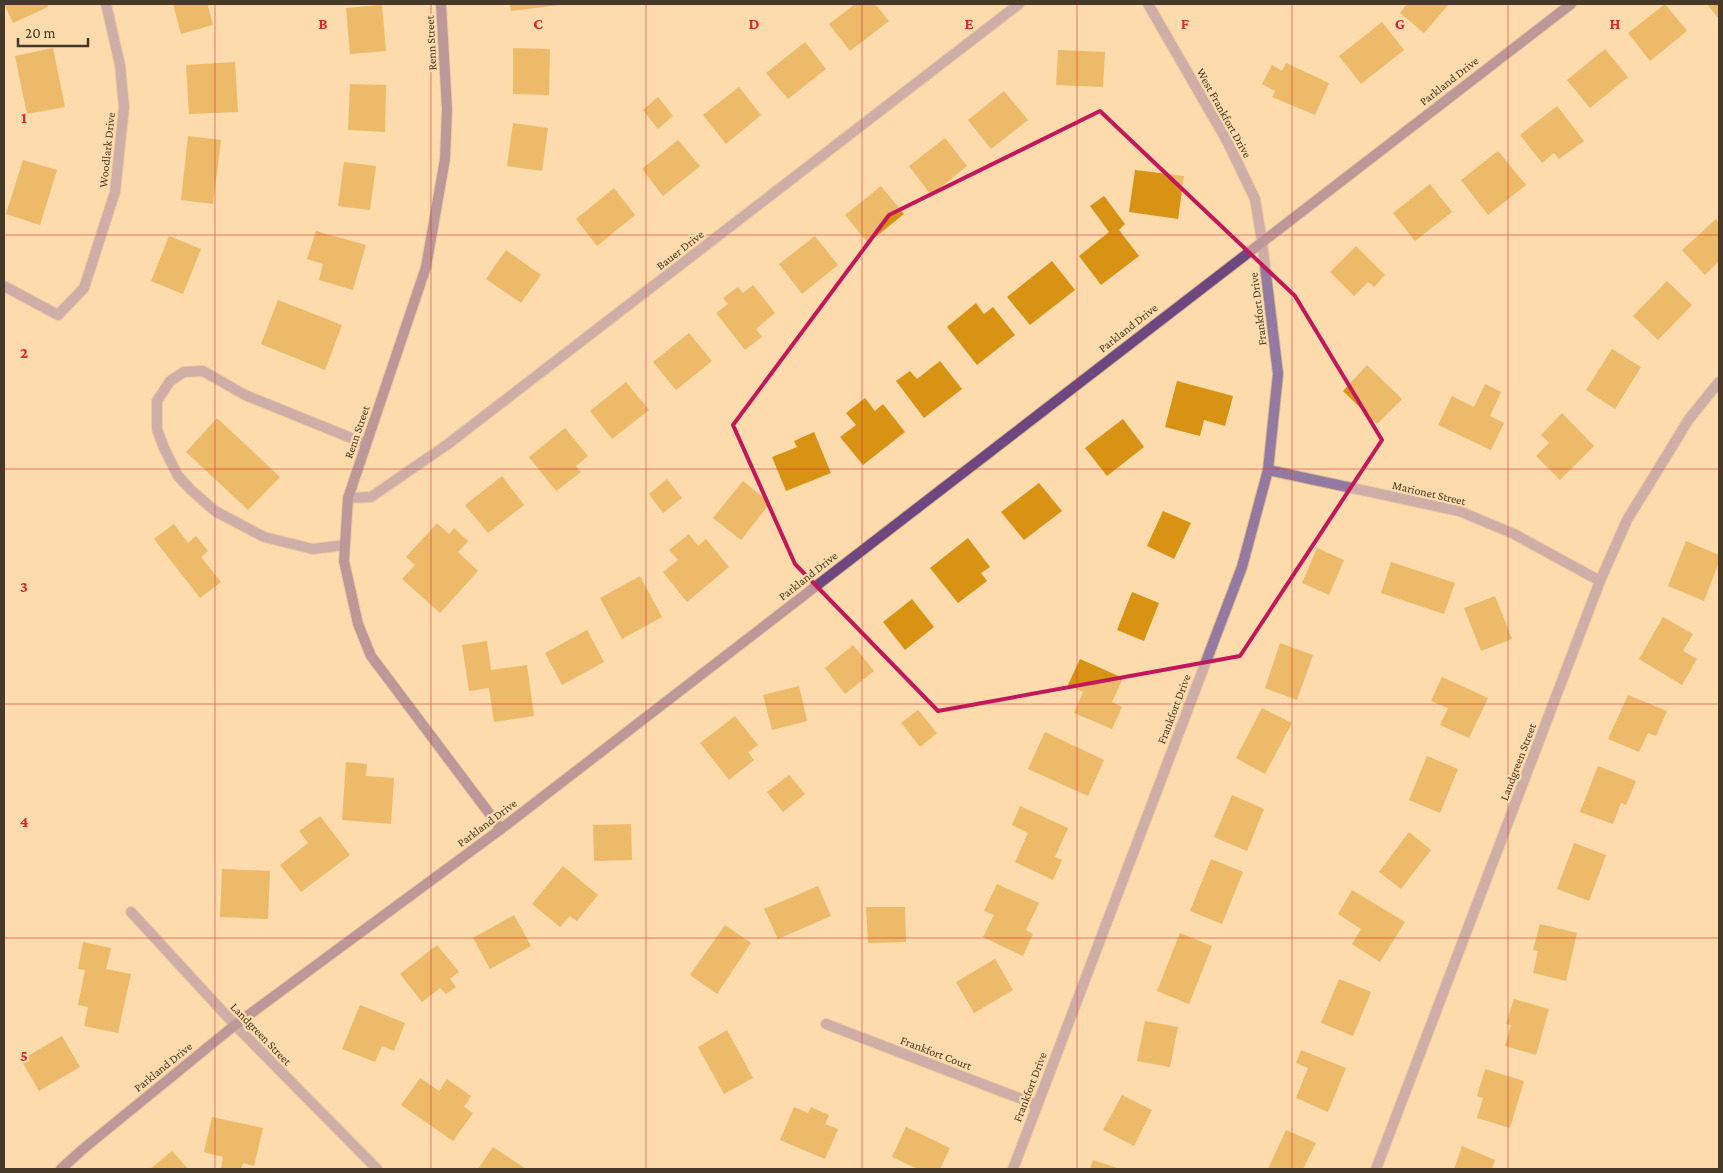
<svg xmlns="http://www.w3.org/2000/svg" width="1723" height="1173" font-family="'Crimson Pro',serif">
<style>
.building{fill:#d89315}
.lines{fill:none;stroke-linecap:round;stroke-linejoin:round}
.lane-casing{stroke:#d8bb92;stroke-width:12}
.street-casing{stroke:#d8bb92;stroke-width:12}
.secondary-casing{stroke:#d8bb92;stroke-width:12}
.lane{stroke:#9479a1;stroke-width:10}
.street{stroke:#9479a1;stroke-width:10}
.secondary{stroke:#6e4780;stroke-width:10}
.marked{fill:none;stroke:#c2185b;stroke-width:4;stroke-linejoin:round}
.grid{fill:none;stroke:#d62828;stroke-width:1;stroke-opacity:0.55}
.labels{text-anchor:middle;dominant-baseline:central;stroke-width:4.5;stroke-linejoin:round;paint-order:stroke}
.street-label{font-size:12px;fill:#463927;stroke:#fddbad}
.grid-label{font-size:16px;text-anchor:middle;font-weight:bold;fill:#d62828;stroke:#fddbad;stroke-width:4.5;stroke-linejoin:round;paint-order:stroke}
</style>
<rect width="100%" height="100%" fill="#fddbad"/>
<g class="building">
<path d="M4,4H47L48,7L13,23Z"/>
<path d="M173,4H214L208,6L213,25L181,34Z"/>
<path d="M510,4H560V5L511,11Z"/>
<path d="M855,4H875L889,21L850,51L829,24Z"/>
<path d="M1407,4H1449L1424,33L1400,13Z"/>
<path d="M1665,4L1687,31L1650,61L1628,33Z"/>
<path d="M1707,4H1719V19Z"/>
<path d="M382,5L386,51L350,54L346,8Z"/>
<path d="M1382,22L1404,50L1361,84L1339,56Z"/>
<path d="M805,42L826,69L788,99L766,73Z"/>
<path d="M53,48L65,107L27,114L15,56Z"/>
<path d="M513,48L550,49L549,95L513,94Z"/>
<path d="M1605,49L1628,77L1590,108L1567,80Z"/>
<path d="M1058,50L1105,52L1103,87L1056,85Z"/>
<path d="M235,62L238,112L189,114L186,65Z"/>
<path d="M1286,63L1329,83L1315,115L1272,97L1275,91L1262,84L1272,65L1282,71Z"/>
<path d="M350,84L386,85L385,132L348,130Z"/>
<path d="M739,87L761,115L726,144L703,115Z"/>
<path d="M1004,91L1028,120L991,149L968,120Z"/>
<path d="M658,97L673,116L658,129L643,110Z"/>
<path d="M1557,106L1584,141L1559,159L1554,153L1542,163L1520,135Z"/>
<path d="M513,123L548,128L542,171L507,166Z"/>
<path d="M188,136L221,140L213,204L181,200Z"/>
<path d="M945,138L967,166L931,195L909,166Z"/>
<path d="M678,140L700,166L663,196L642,169Z"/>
<path d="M1498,151L1526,185L1488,215L1461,180Z"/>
<path d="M23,160L57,170L40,225L6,214Z"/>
<path d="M344,162L376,166L370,210L338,206Z"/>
<path d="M1135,170L1184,176L1178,219L1129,212Z"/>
<path d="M1430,184L1452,212L1415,241L1393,213Z"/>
<path d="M881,186L904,214L868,243L845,215Z"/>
<path d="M614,188L635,215L597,246L576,219Z"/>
<path d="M1104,196L1125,224L1119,230L1139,256L1101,285L1079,256L1109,232L1090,206Z"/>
<path d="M1716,219L1719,223V261L1705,275L1682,250Z"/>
<path d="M316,231L366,245L353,290L319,280L323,264L307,259Z"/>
<path d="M169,236L201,249L183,294L151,281Z"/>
<path d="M815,236L838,265L802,294L779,264Z"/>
<path d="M1356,246L1385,275L1374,287L1368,282L1354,296L1330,272Z"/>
<path d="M506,250L541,275L521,303L486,279Z"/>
<path d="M1052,261L1075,290L1030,325L1007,297Z"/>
<path d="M1667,281L1692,305L1658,340L1633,316Z"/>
<path d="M753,285L775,313L756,329L762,337L745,350L716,313L728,304L723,298L738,287L743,293Z"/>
<path d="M278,300L342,325L325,370L261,344Z"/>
<path d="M976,303L984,314L993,307L1015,335L977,365L947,327Z"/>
<path d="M689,333L712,361L676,390L653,362Z"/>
<path d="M1612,349L1641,367L1615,409L1586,390Z"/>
<path d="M940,361L962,389L924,418L896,381L910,371L917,379Z"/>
<path d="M1367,365L1402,399L1377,424L1343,391Z"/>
<path d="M1177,381L1233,396L1225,426L1204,420L1200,436L1165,427Z"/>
<path d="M626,382L649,410L612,439L590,411Z"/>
<path d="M1485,384L1501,392L1490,416L1504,423L1491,450L1438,425L1452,396L1474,407Z"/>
<path d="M865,398L875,411L883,404L905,432L863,465L840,437L856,425L846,413Z"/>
<path d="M1562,413L1594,446L1560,480L1536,456L1549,443L1541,435Z"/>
<path d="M217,418L280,477L248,510L186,452Z"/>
<path d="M1123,419L1144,447L1107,476L1085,448Z"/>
<path d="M565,428L588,456L576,466L581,472L556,491L529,457Z"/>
<path d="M814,432L831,473L786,491L772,457L797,447L794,441Z"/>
<path d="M502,476L524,505L488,533L465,505Z"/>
<path d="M667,479L682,498L663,513L649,494Z"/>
<path d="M743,481L770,503L741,540L713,518Z"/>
<path d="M1039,483L1062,511L1024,540L1001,512Z"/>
<path d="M1163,511L1191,523L1174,559L1147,546Z"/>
<path d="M437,523L449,534L454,528L468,541L458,552L478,571L440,613L402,579L415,565L406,557Z"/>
<path d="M174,524L188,543L196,536L208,551L201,557L221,582L200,598L154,539Z"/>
<path d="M689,534L698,546L706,539L729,567L687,602L663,572L678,560L669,550Z"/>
<path d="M968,538L990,567L981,573L987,581L958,603L930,568Z"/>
<path d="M1686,541L1719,555V562L1704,601L1668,586Z"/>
<path d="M1317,548L1344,560L1329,595L1302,583Z"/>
<path d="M1391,562L1455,583L1444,614L1381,593Z"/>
<path d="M640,576L662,617L622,639L600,598Z"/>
<path d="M1132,592L1159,603L1144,641L1117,630Z"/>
<path d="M1495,596L1512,639L1481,651L1464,608Z"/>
<path d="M912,599L934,627L905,650L883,622Z"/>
<path d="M1663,617L1693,634L1683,651L1697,659L1682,685L1639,659Z"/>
<path d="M587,630L604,662L562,685L545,653Z"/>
<path d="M487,641L491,670L527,665L534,716L494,722L489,688L469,691L462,645Z"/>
<path d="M1280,643L1313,655L1297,700L1265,688Z"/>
<path d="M853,645L874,671L845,694L825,668Z"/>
<path d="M1080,659L1123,678L1112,702L1122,707L1112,729L1074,713L1083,692L1068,685Z"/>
<path d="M1442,677L1488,698L1469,738L1440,725L1448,708L1431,701Z"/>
<path d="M799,686L807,721L772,730L763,695Z"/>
<path d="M1628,695L1667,711L1656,736L1648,733L1639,752L1608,739Z"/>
<path d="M1262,708L1292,723L1265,774L1236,758Z"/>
<path d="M918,710L937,733L920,747L901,723Z"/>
<path d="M735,716L758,745L748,752L754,760L729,780L700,743Z"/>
<path d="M1045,732L1104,760L1088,796L1028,769Z"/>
<path d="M1427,756L1458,769L1440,813L1409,800Z"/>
<path d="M346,762L367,764L366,776L394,778L391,824L342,820Z"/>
<path d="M1598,766L1636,781L1626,805L1621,803L1613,824L1580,812Z"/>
<path d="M789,775L805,794L783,812L767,792Z"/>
<path d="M1232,795L1264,809L1247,851L1214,837Z"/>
<path d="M1020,806L1068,828L1055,857L1062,860L1053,880L1015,862L1028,833L1012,825Z"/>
<path d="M320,816L350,855L301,892L280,865L308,843L299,831Z"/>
<path d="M631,824L632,860L594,861L593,825Z"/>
<path d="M1409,832L1431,850L1401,889L1379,872Z"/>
<path d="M1574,843L1606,855L1589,901L1557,889Z"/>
<path d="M1211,859L1243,872L1222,924L1190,911Z"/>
<path d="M563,866L598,895L577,921L570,916L560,927L532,904Z"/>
<path d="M222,869L270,871L268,919L220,917Z"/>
<path d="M997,884L1039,903L1026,930L1033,934L1023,956L983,937L994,915L984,911Z"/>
<path d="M818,886L831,916L778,939L764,909Z"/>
<path d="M1352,890L1405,922L1380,962L1352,944L1361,929L1338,914Z"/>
<path d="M866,907H905L906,942L868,943Z"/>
<path d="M514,915L531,946L490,969L473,938Z"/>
<path d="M1540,924L1577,933L1566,981L1533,973L1538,951L1533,950Z"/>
<path d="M725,925L751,943L717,994L690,975Z"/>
<path d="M1180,933L1212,946L1189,1004L1157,991Z"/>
<path d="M83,942L111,948L106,969L131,974L118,1033L84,1026L88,1007L78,1005L85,970L78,969Z"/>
<path d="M437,945L459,972L450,979L456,987L446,994L440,988L422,1002L400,974Z"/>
<path d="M995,959L1013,990L974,1013L956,982Z"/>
<path d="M1339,979L1371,992L1353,1036L1321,1023Z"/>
<path d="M1514,999L1549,1009L1536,1055L1505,1046L1511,1025L1506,1024Z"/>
<path d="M360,1005L405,1023L394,1051L382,1046L375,1062L342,1049Z"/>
<path d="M1145,1021L1178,1027L1170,1067L1137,1061Z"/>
<path d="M727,1030L753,1078L724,1094L698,1047Z"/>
<path d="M62,1036L80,1067L39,1091L21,1060Z"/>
<path d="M1301,1050L1346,1068L1328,1112L1296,1098L1308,1068L1296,1063Z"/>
<path d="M1485,1069L1524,1081L1510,1128L1477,1118L1483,1098L1477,1096Z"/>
<path d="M420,1078L439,1091L447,1079L471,1096L464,1107L473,1113L453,1141L401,1105Z"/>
<path d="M1122,1095L1152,1110L1134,1146L1103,1130Z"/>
<path d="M794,1107L808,1113L811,1107L829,1115L825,1124L838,1129L825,1159L780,1140Z"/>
<path d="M212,1117L263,1128L254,1166L243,1163L241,1169H221L223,1157L204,1152Z"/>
<path d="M906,1127L950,1148L940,1169H918L892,1157Z"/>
<path d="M1286,1130L1316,1143L1303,1169H1268Z"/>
<path d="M1462,1146L1495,1160L1492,1169H1454Z"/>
<path d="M493,1147L526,1169H478Z"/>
<path d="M172,1151L188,1169H150Z"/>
<path d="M1093,1160L1120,1169H1090Z"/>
</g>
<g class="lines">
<g class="lane-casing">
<path id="lane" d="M345,545L313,549L264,537L215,511L191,490L178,476L164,448L157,429V401L170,381L184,372L203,371L245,395L366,444"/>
</g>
<g class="street-casing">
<g id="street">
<path d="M4,286L58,315L84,288L115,192L124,107L120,65L106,4"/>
<path d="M1268,470L1459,511L1514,534L1600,581"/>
<path d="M348,498L371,497L448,444L1019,4"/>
<path d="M131,912L235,1025L377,1169"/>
<path d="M826,1024L1037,1105"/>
<path d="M1013,1169L1242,567L1268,470L1278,374L1262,241L1255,199L1227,141L1148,4"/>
<path d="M1376,1169L1600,581L1627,520L1689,419L1719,382"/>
</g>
</g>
<g class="secondary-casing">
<g id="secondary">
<path d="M441,4L447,109L445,159L426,267L348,498L344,561L358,624L371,656L501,829"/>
<path d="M61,1169L83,1149L235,1025L501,829L1571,4"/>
</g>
</g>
<use href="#lane" class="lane"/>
<use href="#street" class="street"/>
<use href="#secondary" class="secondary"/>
</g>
<path d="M0 0H1723V1173H0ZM1100,111L1295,296L1382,440L1240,656L938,711L795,564L733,425L889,215Z" fill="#fddbad" fill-opacity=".55" fill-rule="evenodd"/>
<path class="marked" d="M1100,111L1295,296L1382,440L1240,656L938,711L795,564L733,425L889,215Z"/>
<path class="grid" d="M215,4V1169M431,4V1169M646,4V1169M862,4V1169M1077,4V1169M1292,4V1169M1508,4V1169M4,235H1719M4,469H1719M4,704H1719M4,938H1719"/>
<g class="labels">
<g class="street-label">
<text transform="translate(431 43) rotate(-93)">Renn Street</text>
<text transform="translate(1449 81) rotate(-38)">Parkland Drive</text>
<text transform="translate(1224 113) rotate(61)">West Frankfort Drive</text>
<text transform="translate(107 150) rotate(-84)">Woodlark Drive</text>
<text transform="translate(680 250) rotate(-38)">Bauer Drive</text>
<text transform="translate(1258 309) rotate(-97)">Frankfort Drive</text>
<text transform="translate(1128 328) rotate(-38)">Parkland Drive</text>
<text transform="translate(357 432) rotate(-71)">Renn Street</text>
<text transform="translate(1429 493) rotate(13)">Marionet Street</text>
<text transform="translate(808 576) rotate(-38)">Parkland Drive</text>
<text transform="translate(1174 709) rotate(-69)">Frankfort Drive</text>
<text transform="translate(1518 762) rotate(-69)">Landgreen Street</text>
<text transform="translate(487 823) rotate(-37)">Parkland Drive</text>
<text transform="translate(261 1034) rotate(46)">Landgreen Street</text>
<text transform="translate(936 1053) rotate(21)">Frankfort Court</text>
<text transform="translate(163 1067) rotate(-39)">Parkland Drive</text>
<text transform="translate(1030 1087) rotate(-69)">Frankfort Drive</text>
</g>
</g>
<g class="grid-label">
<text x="323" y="29">B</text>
<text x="538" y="29">C</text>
<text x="754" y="29">D</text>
<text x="969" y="29">E</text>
<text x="1185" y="29">F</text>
<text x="1400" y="29">G</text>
<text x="1615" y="29">H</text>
<text x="24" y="123">1</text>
<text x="24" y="358">2</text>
<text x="24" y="592">3</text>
<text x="24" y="827">4</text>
<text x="24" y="1061">5</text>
</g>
<rect width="1723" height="1173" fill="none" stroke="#463927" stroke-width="10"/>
<path d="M18 38v8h70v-8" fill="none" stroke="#463927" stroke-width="2.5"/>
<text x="25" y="38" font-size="15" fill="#463927" stroke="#fddbad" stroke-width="4" paint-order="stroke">20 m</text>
</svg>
